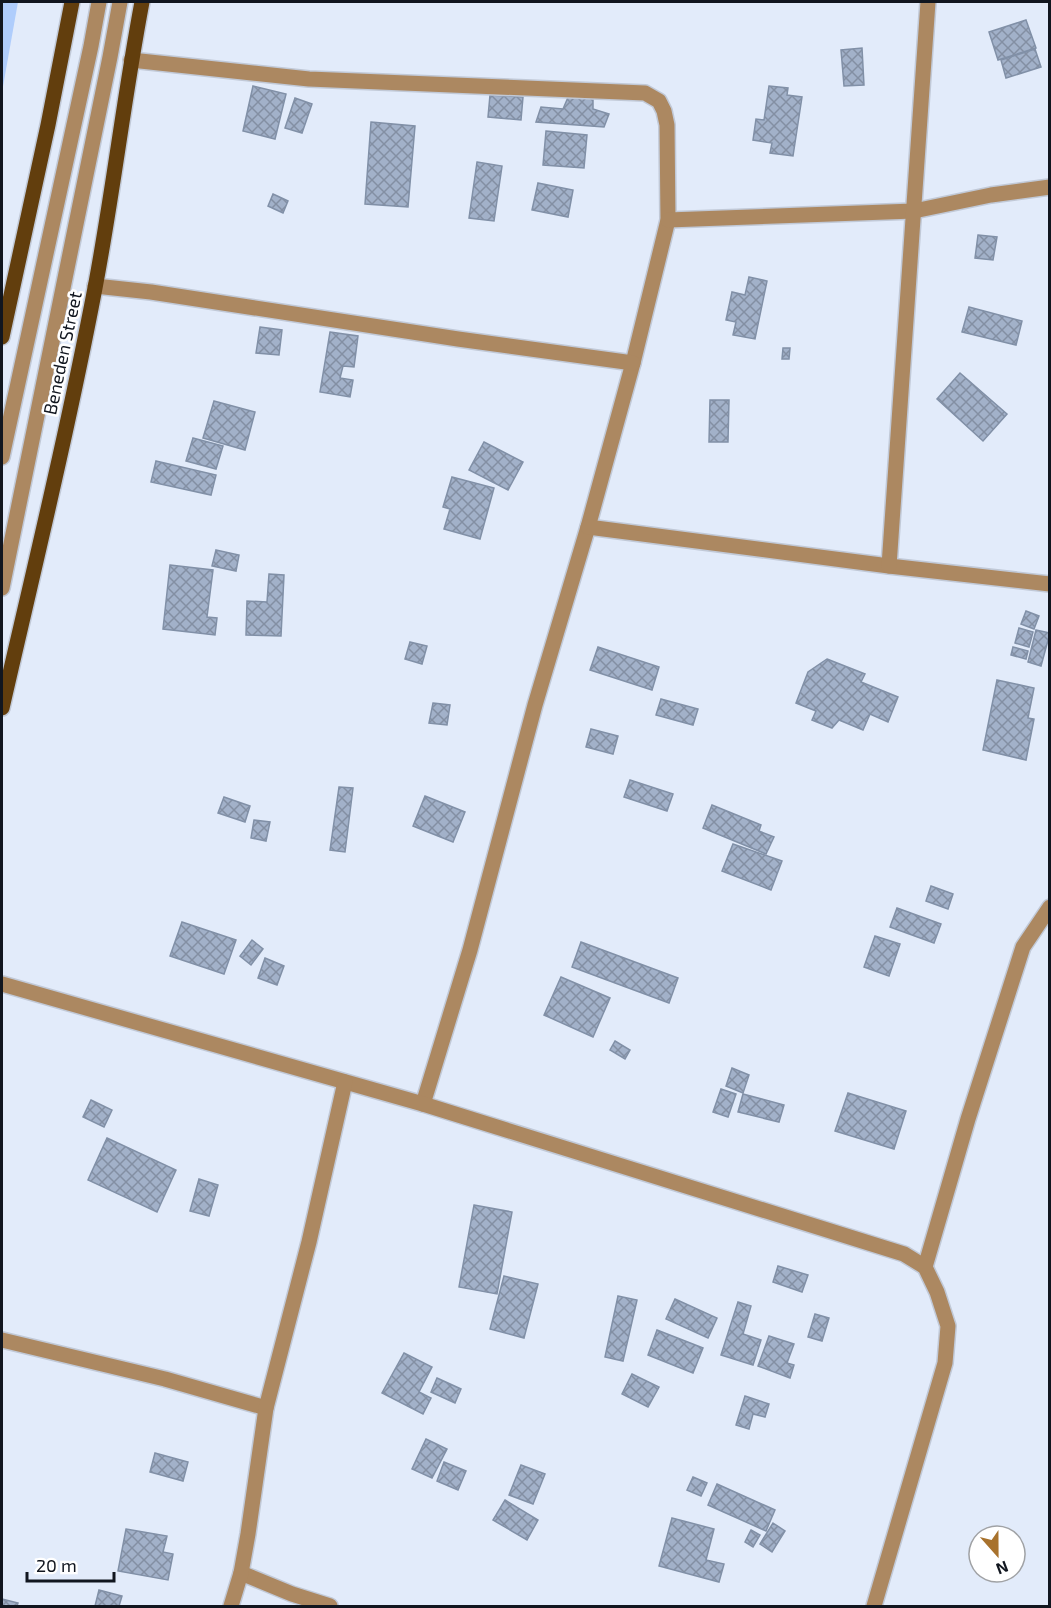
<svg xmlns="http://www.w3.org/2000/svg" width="1051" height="1608" font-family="'Exo 2',sans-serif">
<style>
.green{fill:#afcdfc}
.building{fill:url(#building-cross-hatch);stroke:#8190a7;stroke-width:1.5}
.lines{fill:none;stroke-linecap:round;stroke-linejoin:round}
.minor-casing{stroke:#c1c9d7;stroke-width:18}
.major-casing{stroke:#c1c9d7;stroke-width:18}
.minor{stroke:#ac8861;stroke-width:15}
.major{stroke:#623e0d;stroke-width:15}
.labels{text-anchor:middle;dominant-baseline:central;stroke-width:5;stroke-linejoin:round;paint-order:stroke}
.street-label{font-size:18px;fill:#11161f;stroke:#fff}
</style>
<defs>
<pattern id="building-cross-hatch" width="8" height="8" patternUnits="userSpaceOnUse" patternTransform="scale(1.5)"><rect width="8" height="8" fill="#a2b1c9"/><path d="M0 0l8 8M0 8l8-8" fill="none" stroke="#838fa3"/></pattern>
</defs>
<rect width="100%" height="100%" fill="#e2ebfa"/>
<path class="green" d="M2,2H18L2,92Z"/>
<g class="building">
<path d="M1026,20L1036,48L998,60L989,32Z"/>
<path d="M862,48L864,85L844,86L841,50Z"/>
<path d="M1035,49L1041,67L1006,78L1001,60Z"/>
<path d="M253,86L286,94L275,139L243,131Z"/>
<path d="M769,86L788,88L787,95L802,97L793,156L770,153L772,143L753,140L756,119L764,120Z"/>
<path d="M593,94V109L609,114L604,127L536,122L541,107L563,109L569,95Z"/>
<path d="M490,95L523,97L521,120L488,117Z"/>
<path d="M295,98L312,104L302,133L285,128Z"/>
<path d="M371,122L415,126L408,207L365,204Z"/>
<path d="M546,131L587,135L584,168L543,165Z"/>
<path d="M477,162L502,166L494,221L469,218Z"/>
<path d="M538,183L573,190L568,217L532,210Z"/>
<path d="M273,194L288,201L283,213L268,206Z"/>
<path d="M978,235L997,237L993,260L975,258Z"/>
<path d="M749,277L767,281L755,339L733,335L736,322L726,320L732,292L745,295Z"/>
<path d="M969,307L1022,321L1016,345L962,332Z"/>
<path d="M260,327L282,330L279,355L256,353Z"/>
<path d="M330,332L358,336L354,367L343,366L340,378L353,380L350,397L320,392Z"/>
<path d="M783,348H790L789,359H782Z"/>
<path d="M960,373L1007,414L983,441L937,399Z"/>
<path d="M710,400H729L728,442H709Z"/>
<path d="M214,401L255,412L245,450L203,438Z"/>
<path d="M193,438L223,446L216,469L186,461Z"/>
<path d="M484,442L523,462L508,490L469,470Z"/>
<path d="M156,461L216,475L211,495L151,482Z"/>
<path d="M452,477L494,488L480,539L444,529L450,509L443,507Z"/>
<path d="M216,550L239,555L236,571L212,566Z"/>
<path d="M170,565L213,570L207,617L217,618L215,635L163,629Z"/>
<path d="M269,574L284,575L281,636L246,635L247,601L267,602Z"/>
<path d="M1026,611L1039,616L1034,629L1021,624Z"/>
<path d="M1019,628L1033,632L1029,647L1015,643Z"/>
<path d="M1036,630L1050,633L1041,666L1028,662Z"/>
<path d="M410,642L427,646L422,664L405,659Z"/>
<path d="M598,647L659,667L652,690L590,670Z"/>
<path d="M1013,647L1028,651L1026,659L1011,655Z"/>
<path d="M827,659L865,674L861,682L898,697L888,722L870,714L863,730L839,720L832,728L812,720L816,711L796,703L808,672Z"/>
<path d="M997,680L1034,688L1028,718L1034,719L1026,760L983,750Z"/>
<path d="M661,699L698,709L693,725L656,715Z"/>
<path d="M433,703L450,705L447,725L429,723Z"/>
<path d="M591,729L618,736L613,754L586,747Z"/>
<path d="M630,780L673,794L667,811L624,797Z"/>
<path d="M339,787L353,788L345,852L330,850Z"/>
<path d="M425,796L465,812L453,842L413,826Z"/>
<path d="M224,797L250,806L245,822L218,813Z"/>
<path d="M712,805L761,825L759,831L774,837L766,854L703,828Z"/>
<path d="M254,820L270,822L266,841L251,838Z"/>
<path d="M733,844L782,861L771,890L722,871Z"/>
<path d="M931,886L953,894L948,909L926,901Z"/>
<path d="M897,908L941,924L934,943L890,927Z"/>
<path d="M182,922L236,940L224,974L170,956Z"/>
<path d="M875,936L900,944L889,976L864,967Z"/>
<path d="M252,940L263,949L251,965L240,956Z"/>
<path d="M581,942L678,978L669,1003L572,967Z"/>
<path d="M265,958L284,966L277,985L258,978Z"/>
<path d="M561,977L610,998L593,1037L544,1015Z"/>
<path d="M615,1041L630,1050L625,1059L610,1050Z"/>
<path d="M732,1068L749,1075L743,1093L726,1086Z"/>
<path d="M721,1089L736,1094L728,1117L713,1112Z"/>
<path d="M848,1093L906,1111L894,1149L835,1131Z"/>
<path d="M743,1094L784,1105L779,1122L738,1112Z"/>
<path d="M91,1100L112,1110L104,1127L83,1117Z"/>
<path d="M107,1138L176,1170L157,1212L88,1180Z"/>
<path d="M199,1179L218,1185L209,1216L190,1211Z"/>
<path d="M474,1205L512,1212L497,1294L459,1287Z"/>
<path d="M778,1266L808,1275L802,1292L773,1282Z"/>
<path d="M504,1276L538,1284L524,1338L490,1329Z"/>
<path d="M618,1296L637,1300L623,1361L605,1357Z"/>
<path d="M675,1299L717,1318L708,1338L666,1319Z"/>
<path d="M738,1302L751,1306L743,1334L761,1340L753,1365L721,1355Z"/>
<path d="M815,1314L829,1318L822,1341L808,1337Z"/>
<path d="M657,1330L703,1348L693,1373L648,1355Z"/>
<path d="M769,1336L794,1344L787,1363L794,1365L790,1378L758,1366Z"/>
<path d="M404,1353L432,1367L419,1392L431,1398L423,1414L382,1393Z"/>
<path d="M632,1374L659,1387L648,1407L622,1394Z"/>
<path d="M437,1378L461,1389L455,1403L431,1392Z"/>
<path d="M745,1396L769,1404L765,1417L753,1414L749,1429L736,1425Z"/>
<path d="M426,1439L447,1449L432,1478L412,1469Z"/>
<path d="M155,1453L188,1462L183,1481L150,1472Z"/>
<path d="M444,1462L466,1471L458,1490L437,1481Z"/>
<path d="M521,1465L545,1474L533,1504L509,1495Z"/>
<path d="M693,1477L707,1483L701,1496L687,1490Z"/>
<path d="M717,1484L775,1510L766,1531L708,1505Z"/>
<path d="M505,1500L538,1520L527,1540L493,1520Z"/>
<path d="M672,1518L714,1529L706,1560L724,1564L719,1582L659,1566Z"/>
<path d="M773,1523L785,1531L772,1552L760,1544Z"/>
<path d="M126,1529L167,1536L163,1552L173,1554L168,1580L118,1571Z"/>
<path d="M751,1530L760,1535L753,1547L745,1542Z"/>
<path d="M99,1590L122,1596L119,1606H95Z"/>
<path d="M2,1599L18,1603L17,1606H2Z"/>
</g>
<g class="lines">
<g class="minor-casing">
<g id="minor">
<path d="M131,60L309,79L645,93L659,101L664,111L667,125L668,220L633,363L588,527L535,705L470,950L423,1104"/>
<path d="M668,220L914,211L991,195L1050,187"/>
<path d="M95,286L151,292L458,339L633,363"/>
<path d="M2,457L91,46L99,2"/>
<path d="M588,527L889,566L1050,584"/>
<path d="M889,566L928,2"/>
<path d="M2,588L110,57L120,2"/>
<path d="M2,984L423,1104L904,1254L925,1267L937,1292L948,1326L945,1363L874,1606"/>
<path d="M925,1267L968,1119L1023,947L1050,907"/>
<path d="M2,1340L165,1379L266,1408"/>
<path d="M241,1573L292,1594L330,1606"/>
<path d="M231,1606L241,1573L248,1534L266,1408L309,1242L345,1082"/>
</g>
</g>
<g class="major-casing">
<g id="major">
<path d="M2,337L48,125L72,2"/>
<path d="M2,708C34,569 68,429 95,288C113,193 124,97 142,2"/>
</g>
</g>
<use href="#minor" class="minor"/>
<use href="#major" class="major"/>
</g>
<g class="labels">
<g class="street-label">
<text transform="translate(62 353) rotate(-78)">Beneden Street</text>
</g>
</g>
<rect width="1051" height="1608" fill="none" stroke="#11161f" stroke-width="6"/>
<g transform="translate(997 1554) rotate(159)"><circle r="28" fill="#ffffff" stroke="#a0a2a5" stroke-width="1.5"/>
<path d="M0-4.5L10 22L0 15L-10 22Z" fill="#a8722d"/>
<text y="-9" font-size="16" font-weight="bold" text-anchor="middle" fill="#11161f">N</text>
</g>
<path d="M27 1572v9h87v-9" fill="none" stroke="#11161f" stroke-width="3"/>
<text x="36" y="1572" font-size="18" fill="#11161f" stroke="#ffffff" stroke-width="4.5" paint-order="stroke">20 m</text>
</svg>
